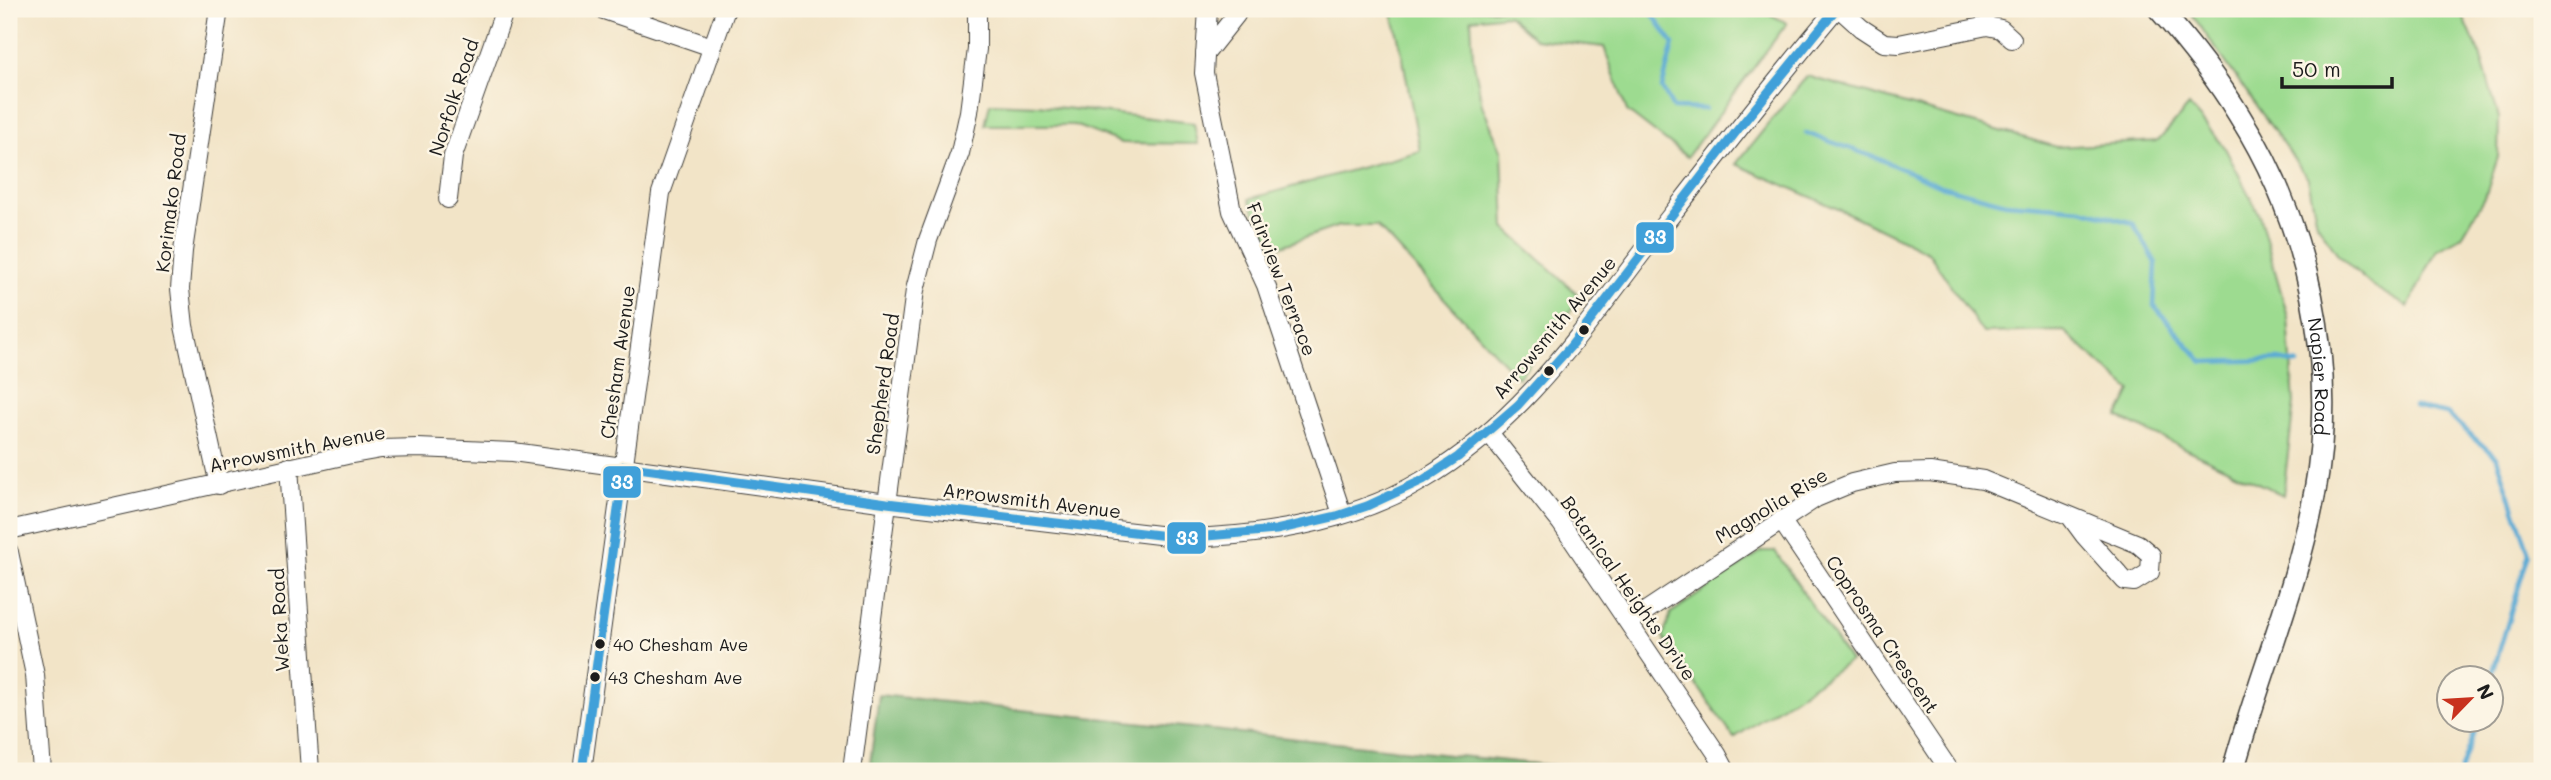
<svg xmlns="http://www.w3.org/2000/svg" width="2551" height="780" font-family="Mali,sans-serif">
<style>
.green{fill:#9ddb90;stroke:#5c7c56;stroke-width:2}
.forest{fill:#7ebb7a;stroke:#4d6c4b;stroke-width:2}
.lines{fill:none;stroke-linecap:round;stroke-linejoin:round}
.stream{stroke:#5aaad4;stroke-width:4.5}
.minor-casing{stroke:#3c3a36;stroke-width:20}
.major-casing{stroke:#3c3a36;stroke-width:24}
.minor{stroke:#fff;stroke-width:18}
.major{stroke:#fff;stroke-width:21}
.bus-1-casing{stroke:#fcf5e5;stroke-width:14}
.bus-1{stroke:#40a0d9;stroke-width:9}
.bus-dot{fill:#1c1c1c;stroke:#fcf5e5;stroke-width:2.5}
.labels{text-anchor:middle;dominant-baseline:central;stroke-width:5;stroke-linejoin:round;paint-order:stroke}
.bus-label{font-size:17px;fill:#1c1c1c;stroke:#fcf5e5;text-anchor:start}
.street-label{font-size:19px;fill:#1c1c1c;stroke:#fcf5e5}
.line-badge{stroke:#fcf5e5;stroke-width:2.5}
.badge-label{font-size:19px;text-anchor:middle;font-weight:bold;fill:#fff}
</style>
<rect width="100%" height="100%" fill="#fcf5e5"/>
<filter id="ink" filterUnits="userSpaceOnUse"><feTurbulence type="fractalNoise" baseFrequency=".0143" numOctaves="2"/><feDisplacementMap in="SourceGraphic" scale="14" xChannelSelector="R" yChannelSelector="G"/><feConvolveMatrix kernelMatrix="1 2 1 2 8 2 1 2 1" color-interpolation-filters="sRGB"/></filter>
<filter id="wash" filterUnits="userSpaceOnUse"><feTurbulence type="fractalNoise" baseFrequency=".00686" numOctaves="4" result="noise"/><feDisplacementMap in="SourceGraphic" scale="28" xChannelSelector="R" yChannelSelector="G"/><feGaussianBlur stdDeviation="1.57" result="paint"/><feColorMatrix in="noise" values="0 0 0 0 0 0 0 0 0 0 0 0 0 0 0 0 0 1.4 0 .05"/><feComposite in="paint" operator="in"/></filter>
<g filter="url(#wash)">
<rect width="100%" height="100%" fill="#f2e4c7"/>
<g class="green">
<path d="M1391,9H1760L1787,23L1687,157L1627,111L1604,47L1535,39L1508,15L1471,19L1473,57L1482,105L1502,152L1505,228L1581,297L1518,378L1377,226H1339L1270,250L1249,199L1420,151L1401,49Z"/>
<path d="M2188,9H2460L2481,57L2499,118L2498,157L2485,197L2462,236L2437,250L2408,307L2371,285L2339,256L2317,223L2308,179Z"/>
<path d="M1807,76L2057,147L2158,141L2189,106L2224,146L2259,214L2288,317L2294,403L2283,495L2118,417L2131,391L2064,331L1983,333L1928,252L1854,216L1736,164Z"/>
<path d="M990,103L1038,105L1194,123L1198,144L1122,143L1074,125H985Z"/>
<path d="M1762,551H1775L1850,661L1734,738L1663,637L1671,613Z"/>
</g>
<path class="forest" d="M879,695L1564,767V771H869Z"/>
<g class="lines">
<g class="stream">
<path d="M1649,9L1673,44L1662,88L1673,108L1705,109"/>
<path d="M1806,133L1877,158L1941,186L2006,203L2081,209L2133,223L2156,263L2154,306L2203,362L2278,360L2298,364"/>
<path d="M2414,407L2447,414L2497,458L2529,553L2491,678"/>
<path d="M2460,771L2478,720"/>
</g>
</g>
</g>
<g filter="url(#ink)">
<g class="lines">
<g class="minor-casing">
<g id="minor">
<path d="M219,9L183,251L180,289L184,326L219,485"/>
<path d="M601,9L712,47"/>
<path d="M1208,9L1204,73L1232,211L1266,285L1342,514"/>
<path d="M1840,9L1861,28L1884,43L1899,44L1987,26L2001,29L2012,39"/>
<path d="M1205,54L1236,15L1238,9"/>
<path d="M448,199L453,156L505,9"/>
<path d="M1490,434L1561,523L1717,754L1726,771"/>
<path d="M289,467L310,771"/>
<path d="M1781,520L1950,771"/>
<path d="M9,530L347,455L381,449L418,448L513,452L887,503L1184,538C1263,536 1353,522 1423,480C1521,422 1577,338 1645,249C1708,168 1770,87 1836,9"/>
<path d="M9,552L35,675L42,771"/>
<path d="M1629,622L1816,498L1852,483L1895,473L1930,472L1983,480L2138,544L2151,555L2150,572L2134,582L2125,581L2084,535L2070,516"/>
<path d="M582,771L661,193L726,9"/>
<path d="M852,771L915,290L928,240L960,153L969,112L977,49V9"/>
</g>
</g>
<g class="major-casing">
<g id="major">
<path id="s1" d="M2159,9C2188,42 2216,77 2239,115C2308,224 2338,364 2315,491C2298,587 2258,678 2233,771"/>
</g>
</g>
<use href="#minor" class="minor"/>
<use href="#major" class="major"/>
<g class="bus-1-casing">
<path id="bus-1" d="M582,771L624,466L887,503L1184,538L1276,530L1337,516L1367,506L1423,480L1458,457L1518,405L1571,346L1739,128L1836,9"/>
</g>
<use href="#bus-1" class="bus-1"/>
</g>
</g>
<g class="bus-dot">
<circle cx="1584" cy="330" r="6"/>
<circle cx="1549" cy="371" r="6"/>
<circle cx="600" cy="644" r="6"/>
<circle cx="595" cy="677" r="6"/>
</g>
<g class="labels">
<g class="bus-label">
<text x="613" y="644">40 Chesham Ave</text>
<text x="608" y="677">43 Chesham Ave</text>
</g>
<g class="street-label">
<text transform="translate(453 97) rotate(-72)">Norfolk Road</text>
<text transform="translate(170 203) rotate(-83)">Korimako Road</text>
<text transform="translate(1282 279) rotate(69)">Fairview Terrace</text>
<text transform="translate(1554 327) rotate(-50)">Arrowsmith Avenue</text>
<text transform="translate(617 362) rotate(-82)">Chesham Avenue</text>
<text stroke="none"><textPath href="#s1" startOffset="410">Napier Road</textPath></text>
<text transform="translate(882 384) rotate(-82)">Shepherd Road</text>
<text transform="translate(297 448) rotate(-11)">Arrowsmith Avenue</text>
<text transform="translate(1032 500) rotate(7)">Arrowsmith Avenue</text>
<text transform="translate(1771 505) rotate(-31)">Magnolia Rise</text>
<text transform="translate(1629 588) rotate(55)">Botanical Heights Drive</text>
<text transform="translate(279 620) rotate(-93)">Weka Road</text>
<text transform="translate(1883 634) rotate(56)">Coprosma Crescent</text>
</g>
</g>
<g class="line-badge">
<rect x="1635" y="221" width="40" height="33" rx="7" fill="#40a0d9"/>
<rect x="602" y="465" width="40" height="34" rx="7" fill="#40a0d9"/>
<rect x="1166" y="521" width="41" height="34" rx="7" fill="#40a0d9"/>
</g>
<g class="badge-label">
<text x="1655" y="244">33</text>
<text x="622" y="489">33</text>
<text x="1187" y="545">33</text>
</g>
<rect width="2551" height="780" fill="none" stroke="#fcf5e5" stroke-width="35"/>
<g transform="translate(2470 699) rotate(65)"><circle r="33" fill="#fcf5e5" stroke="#a29e95" stroke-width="2"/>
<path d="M0-5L12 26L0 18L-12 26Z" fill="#c8321e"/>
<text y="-10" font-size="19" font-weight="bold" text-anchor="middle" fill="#1c1c1c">N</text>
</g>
<path d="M2282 77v10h110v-10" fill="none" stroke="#1c1c1c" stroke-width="3.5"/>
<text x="2292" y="77" font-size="21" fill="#1c1c1c" stroke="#fcf5e5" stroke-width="5" paint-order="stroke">50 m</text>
</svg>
